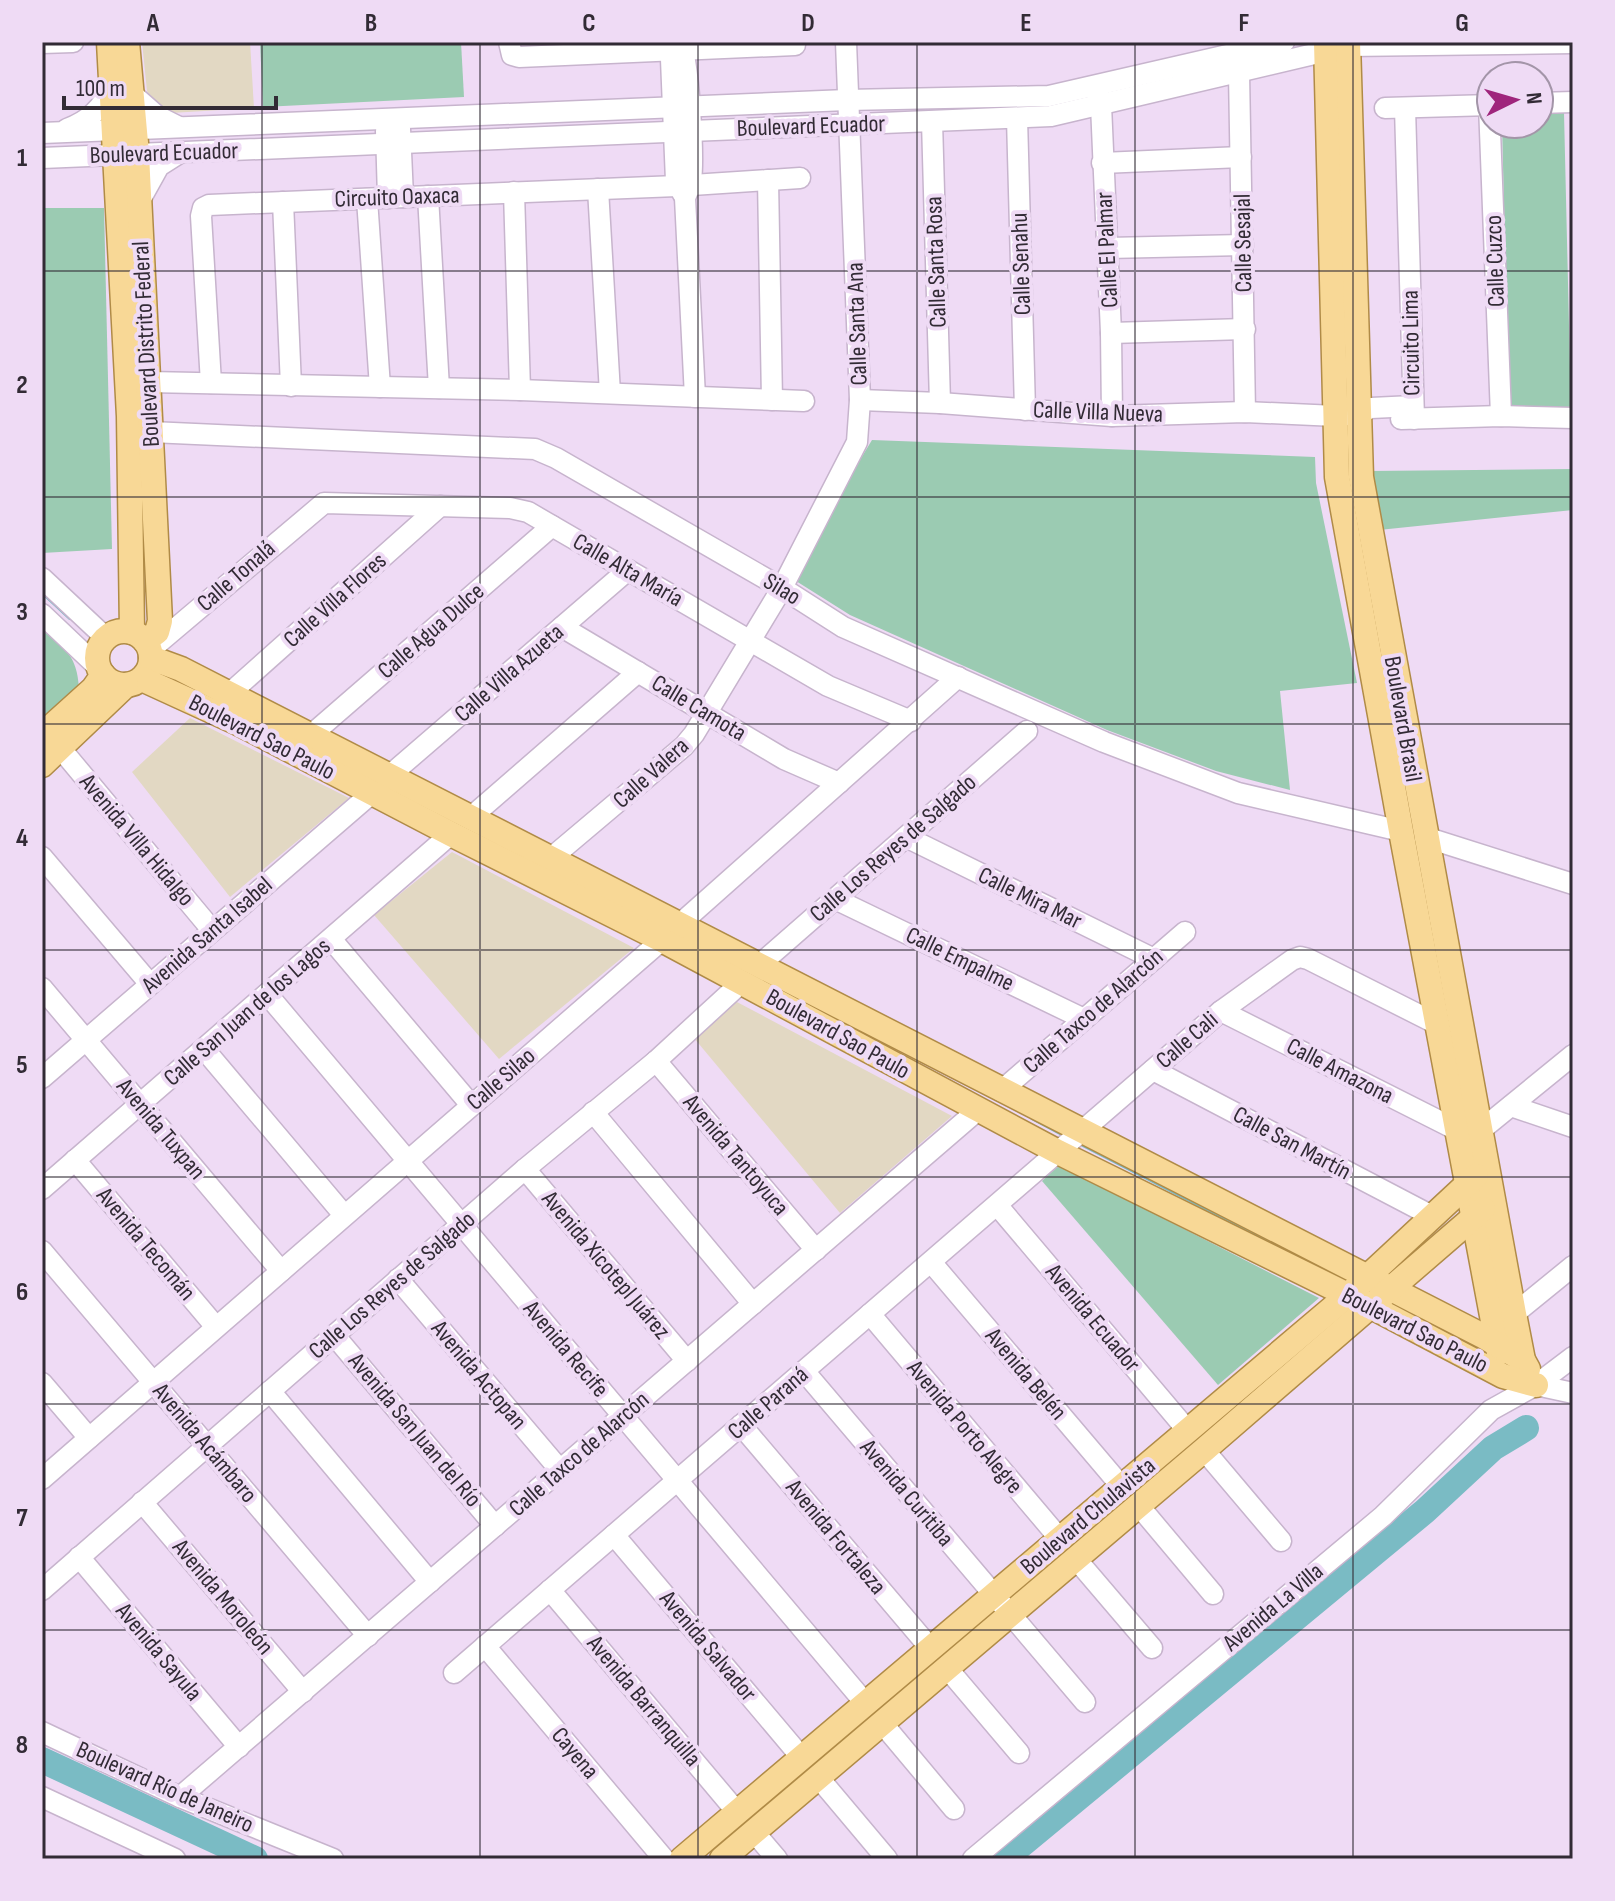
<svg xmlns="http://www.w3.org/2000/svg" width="1615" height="1901" font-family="'Sofia Sans Condensed',sans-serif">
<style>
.education{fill:#e2d8c3}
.green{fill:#9bcbb2}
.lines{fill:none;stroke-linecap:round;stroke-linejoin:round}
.stream{stroke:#7abbc4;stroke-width:4}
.river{stroke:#7abbc4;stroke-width:26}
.minor-casing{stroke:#c7b4cd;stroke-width:23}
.major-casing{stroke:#b08b47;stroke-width:27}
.minor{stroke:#fff;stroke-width:20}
.major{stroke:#f8d896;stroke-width:24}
.grid{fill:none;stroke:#322b35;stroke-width:2;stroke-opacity:0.55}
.labels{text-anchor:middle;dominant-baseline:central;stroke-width:8;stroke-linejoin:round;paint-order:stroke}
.street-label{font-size:24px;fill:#322b35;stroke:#efdbf5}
.neatline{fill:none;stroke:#322b35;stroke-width:3}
.grid-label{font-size:26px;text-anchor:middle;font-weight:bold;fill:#322b35}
</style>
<rect width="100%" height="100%" fill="#efdbf5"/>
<g class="education">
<path d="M142,42H250L254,108L171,113L155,107L147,91Z"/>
<path d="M190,718L349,798L230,897L132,772Z"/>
<path d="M452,852L634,948L499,1059L374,915Z"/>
<path d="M735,1001L952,1116L840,1213L694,1038Z"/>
</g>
<g class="green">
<path d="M260,42H461L464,97L263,107Z"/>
<path d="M1564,113L1571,410L1509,409L1502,124H1539V114Z"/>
<path d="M42,208H104L112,549L42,553Z"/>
<path d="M872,440L1315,457L1316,483L1357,683L1280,691L1290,790L1216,771L1107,730L850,615L796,581L835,501Z"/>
<path d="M1573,469V510L1379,530L1371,471Z"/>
<path d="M42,629C65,649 77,655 79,688L42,718Z"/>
<path d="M1059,1165L1319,1298L1218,1385L1042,1181Z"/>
</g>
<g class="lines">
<g class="stream">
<path d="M42,592L70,618"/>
<path d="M1032,1118L1062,1134"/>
<path d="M1083,1145L1345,1280"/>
<path d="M1393,1304L1462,1339"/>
</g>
<g class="river">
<path d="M42,1760L255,1859"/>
<path d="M1004,1859L1425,1511L1493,1448L1526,1428"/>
</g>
<g class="minor-casing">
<g id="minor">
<path d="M509,42L512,55L519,57L795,45"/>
<path d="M676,42L671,59L676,181L683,194"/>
<path d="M680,42C689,58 694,159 691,180C691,186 687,192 685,198L695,397"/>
<path d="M42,43L73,42"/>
<path d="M1239,73L1245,412"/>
<path d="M1098,93L1101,105L1111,333L1112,416"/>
<path d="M132,94L157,116L179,127"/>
<path d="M1539,103L1573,102"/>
<path d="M1489,105L1501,416"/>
<path d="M1385,108L1491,105"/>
<path d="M1405,108L1414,419"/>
<path d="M1017,118L1025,410"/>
<path d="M932,121L940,403"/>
<path d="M67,129C89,121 102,108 112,87"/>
<path d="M400,129L403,197"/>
<path d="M386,131L388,198"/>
<path d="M42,133L847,100L1049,96L1284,42"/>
<path d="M42,158L1051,116L1348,46L1573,43"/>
<path d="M1102,163L1241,157"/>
<path d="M768,180L772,400"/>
<path d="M598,189L610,393"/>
<path d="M514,192L520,390"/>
<path d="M428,196L439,388"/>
<path d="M367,199L380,387"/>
<path d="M139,202L159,166L181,152"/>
<path d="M283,202L291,386"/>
<path d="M1108,248L1243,245"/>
<path d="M1111,333L1245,329"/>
<path d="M149,382L520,390L804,401"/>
<path d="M211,383L201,216L203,208L209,205L677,186L800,178"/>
<path d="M860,400L940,403L1112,416L1245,412L1336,416L1357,414L1371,408L1413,406"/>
<path d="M1401,419L1501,416L1573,418"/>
<path d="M151,432L535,449L556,458L782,588L843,627L1104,742L1238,793L1401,831"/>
<path d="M42,578L106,638"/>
<path d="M42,614L99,668"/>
<path d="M562,627L784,759L839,783"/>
<path d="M150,650L324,503L510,508L528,512L828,686L911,721"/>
<path d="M229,694L440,506"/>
<path d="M310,736L552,526"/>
<path d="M61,749L212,930"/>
<path d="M389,776L628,570"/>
<path d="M470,818L638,672"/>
<path d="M906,837L1154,959"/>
<path d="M1425,837L1573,884"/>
<path d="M42,857L150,984"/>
<path d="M550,859L684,746L694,734L782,588L857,442L860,400L846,42"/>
<path d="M835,899L1084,1019"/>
<path d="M331,939L471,1105"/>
<path d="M758,966L1027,731"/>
<path d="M42,988L281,1271"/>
<path d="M267,994L866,1704"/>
<path d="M1221,1011L1459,1131"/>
<path d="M204,1049L344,1215"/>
<path d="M656,1061L816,1250"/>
<path d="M1153,1070L1432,1216"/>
<path d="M42,1078L372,793"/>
<path d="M1001,1091L1185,932"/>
<path d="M1511,1106L1573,1127"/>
<path d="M593,1112L753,1304"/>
<path d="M1481,1130L1573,1055"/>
<path d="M75,1160L216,1327"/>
<path d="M525,1169L687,1361"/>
<path d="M42,1189L451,834"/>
<path d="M997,1205L1188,1431"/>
<path d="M42,1251L368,1636"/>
<path d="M931,1262L1122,1487"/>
<path d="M398,1279L560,1470"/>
<path d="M870,1314L1060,1539"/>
<path d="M1514,1314L1573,1266"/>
<path d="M334,1335L495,1526"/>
<path d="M804,1371L1085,1702"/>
<path d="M42,1383L89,1438"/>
<path d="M1536,1385L1573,1393"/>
<path d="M270,1391L430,1582"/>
<path d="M741,1425L931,1649"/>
<path d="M1204,1450L1281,1541"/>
<path d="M42,1479L662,940L958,677"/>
<path d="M142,1502L303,1692"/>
<path d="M1139,1506L1213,1594"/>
<path d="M614,1535L802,1758"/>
<path d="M79,1557L239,1747"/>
<path d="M1076,1559L1152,1648"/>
<path d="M42,1590L525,1169L656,1061L742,982"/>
<path d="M550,1590L737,1812"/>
<path d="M485,1646L664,1859"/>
<path d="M947,1668L1019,1753"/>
<path d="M454,1673L1221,1011L1292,960L1300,957L1308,959L1437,1024"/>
<path d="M882,1723L954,1809"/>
<path d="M42,1732L180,1797L333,1859"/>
<path d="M818,1777L887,1859"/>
<path d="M42,1797L175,1859"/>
<path d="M180,1797L978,1110"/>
<path d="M754,1832L777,1859"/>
<path d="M973,1859L1383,1516L1491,1410L1536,1385L1573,1357"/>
</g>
</g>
<g class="major-casing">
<g id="major">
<path d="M109,42L129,416L132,632"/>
<path d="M127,42L137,154L160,621L157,632L145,641"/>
<path d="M1326,42L1337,477L1401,831L1499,1353"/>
<path d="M1348,42L1361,477L1514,1314L1523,1360L1528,1369"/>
<circle cx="124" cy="658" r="27"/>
<path d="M151,658L181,669L1483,1336L1523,1360"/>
<path d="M142,679L238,723L451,834L662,940L1058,1152L1372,1307L1503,1376L1536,1385"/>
<path d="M42,735L93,689L103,675"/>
<path d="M42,765L126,685"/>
<path d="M682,1859L1348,1295L1476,1176"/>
<path d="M722,1859L1204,1450L1483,1209"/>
</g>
</g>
<use href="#minor" class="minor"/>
<use href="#major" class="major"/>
</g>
<path class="grid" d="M262,42V1859M480,42V1859M698,42V1859M917,42V1859M1135,42V1859M1353,42V1859M42,271H1573M42,497H1573M42,724H1573M42,950H1573M42,1177H1573M42,1404H1573M42,1630H1573"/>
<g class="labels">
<g class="street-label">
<text transform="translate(811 126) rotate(-2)">Boulevard Ecuador</text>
<text transform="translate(164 153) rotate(-2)">Boulevard Ecuador</text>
<text transform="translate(397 197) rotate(-2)">Circuito Oaxaca</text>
<text transform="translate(1243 243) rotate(-91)">Calle Sesajal</text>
<text transform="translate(1107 250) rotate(-93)">Calle El Palmar</text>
<text transform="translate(1495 261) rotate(-92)">Calle Cuzco</text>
<text transform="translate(936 262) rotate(-92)">Calle Santa Rosa</text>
<text transform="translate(1021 264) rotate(-92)">Calle Senahu</text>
<text transform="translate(857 324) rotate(-92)">Calle Santa Ana</text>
<text transform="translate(1411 343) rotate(-91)">Circuito Lima</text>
<text transform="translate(146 344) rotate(-93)">Boulevard Distrito Federal</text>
<text transform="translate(1098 412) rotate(2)">Calle Villa Nueva</text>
<text transform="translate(628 570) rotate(30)">Calle Alta María</text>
<text transform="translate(236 576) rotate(-41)">Calle Tonalá</text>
<text transform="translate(782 589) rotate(31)">Silao</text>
<text transform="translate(335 600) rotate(-42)">Calle Villa Flores</text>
<text transform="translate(431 631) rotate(-41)">Calle Agua Dulce</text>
<text transform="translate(509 673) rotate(-41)">Calle Villa Azueta</text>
<text transform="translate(699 708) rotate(31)">Calle Camota</text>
<text transform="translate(1403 719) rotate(80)">Boulevard Brasil</text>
<text transform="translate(262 737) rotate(27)">Boulevard Sao Paulo</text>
<text transform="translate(651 773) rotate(-42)">Calle Valera</text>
<text transform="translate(137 840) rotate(50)">Avenida Villa Hidalgo</text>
<text transform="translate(893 848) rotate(-41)">Calle Los Reyes de Salgado</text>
<text transform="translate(1030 898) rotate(26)">Calle Mira Mar</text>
<text transform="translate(207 935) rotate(-41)">Avenida Santa Isabel</text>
<text transform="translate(960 959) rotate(26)">Calle Empalme</text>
<text transform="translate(1093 1011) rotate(-41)">Calle Taxco de Alarcón</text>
<text transform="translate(247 1012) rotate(-41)">Calle San Juan de los Lagos</text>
<text transform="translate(838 1034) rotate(29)">Boulevard Sao Paulo</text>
<text transform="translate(1187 1040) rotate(-41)">Calle Cali</text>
<text transform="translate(1340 1071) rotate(27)">Calle Amazona</text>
<text transform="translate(501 1079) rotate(-41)">Calle Silao</text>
<text transform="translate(161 1129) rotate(50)">Avenida Tuxpan</text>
<text transform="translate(1292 1143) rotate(28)">Calle San Martín</text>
<text transform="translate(736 1155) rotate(50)">Avenida Tantoyuca</text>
<text transform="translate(146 1244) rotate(50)">Avenida Tecomán</text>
<text transform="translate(606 1265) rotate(50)">Avenida Xicotepl Juárez</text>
<text transform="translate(392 1285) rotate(-41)">Calle Los Reyes de Salgado</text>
<text transform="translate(1093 1318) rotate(50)">Avenida Ecuador</text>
<text transform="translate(1415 1330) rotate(27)">Boulevard Sao Paulo</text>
<text transform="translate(566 1349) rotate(50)">Avenida Recife</text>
<text transform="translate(1026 1374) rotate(50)">Avenida Belén</text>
<text transform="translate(479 1375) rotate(50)">Avenida Actopan</text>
<text transform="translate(768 1403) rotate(-41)">Calle Paraná</text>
<text transform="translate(965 1427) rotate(50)">Avenida Porto Alegre</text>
<text transform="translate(415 1430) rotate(50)">Avenida San Juan del Río</text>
<text transform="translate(205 1443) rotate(50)">Avenida Acámbaro</text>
<text transform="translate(579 1454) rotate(-41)">Calle Taxco de Alarcón</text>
<text transform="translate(907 1493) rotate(50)">Avenida Curitiba</text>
<text transform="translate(1088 1516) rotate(-40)">Boulevard Chulavista</text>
<text transform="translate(836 1537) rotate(50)">Avenida Fortaleza</text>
<text transform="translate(223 1597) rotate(50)">Avenida Moroleón</text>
<text transform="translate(1273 1607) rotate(-40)">Avenida La Villa</text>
<text transform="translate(708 1646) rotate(50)">Avenida Salvador</text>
<text transform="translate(159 1652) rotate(50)">Avenida Sayula</text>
<text transform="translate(644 1701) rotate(50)">Avenida Barranquilla</text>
<text transform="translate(575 1753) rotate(50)">Cayena</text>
<text transform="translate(165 1787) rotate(24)">Boulevard Río de Janeiro</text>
</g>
</g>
<rect width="1615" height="1901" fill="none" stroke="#efdbf5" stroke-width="88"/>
<g transform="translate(1515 100) rotate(85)"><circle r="38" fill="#efdbf5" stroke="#a395a8" stroke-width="2"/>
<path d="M0-6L14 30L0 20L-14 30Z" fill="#9f257c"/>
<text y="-12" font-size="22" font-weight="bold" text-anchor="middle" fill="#322b35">N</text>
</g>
<path d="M64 96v12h212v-12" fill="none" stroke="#322b35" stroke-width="4"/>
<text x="76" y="96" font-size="24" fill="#322b35" stroke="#efdbf5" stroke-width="6" paint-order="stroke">100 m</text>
<rect x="44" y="44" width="1527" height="1813" class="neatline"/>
<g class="grid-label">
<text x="153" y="31">A</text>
<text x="371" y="31">B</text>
<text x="589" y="31">C</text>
<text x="808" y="31">D</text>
<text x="1026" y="31">E</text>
<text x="1244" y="31">F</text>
<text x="1462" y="31">G</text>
<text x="22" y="166">1</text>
<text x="22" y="393">2</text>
<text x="22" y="620">3</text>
<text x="22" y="846">4</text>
<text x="22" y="1073">5</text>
<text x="22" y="1300">6</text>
<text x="22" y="1526">7</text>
<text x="22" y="1753">8</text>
</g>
</svg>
